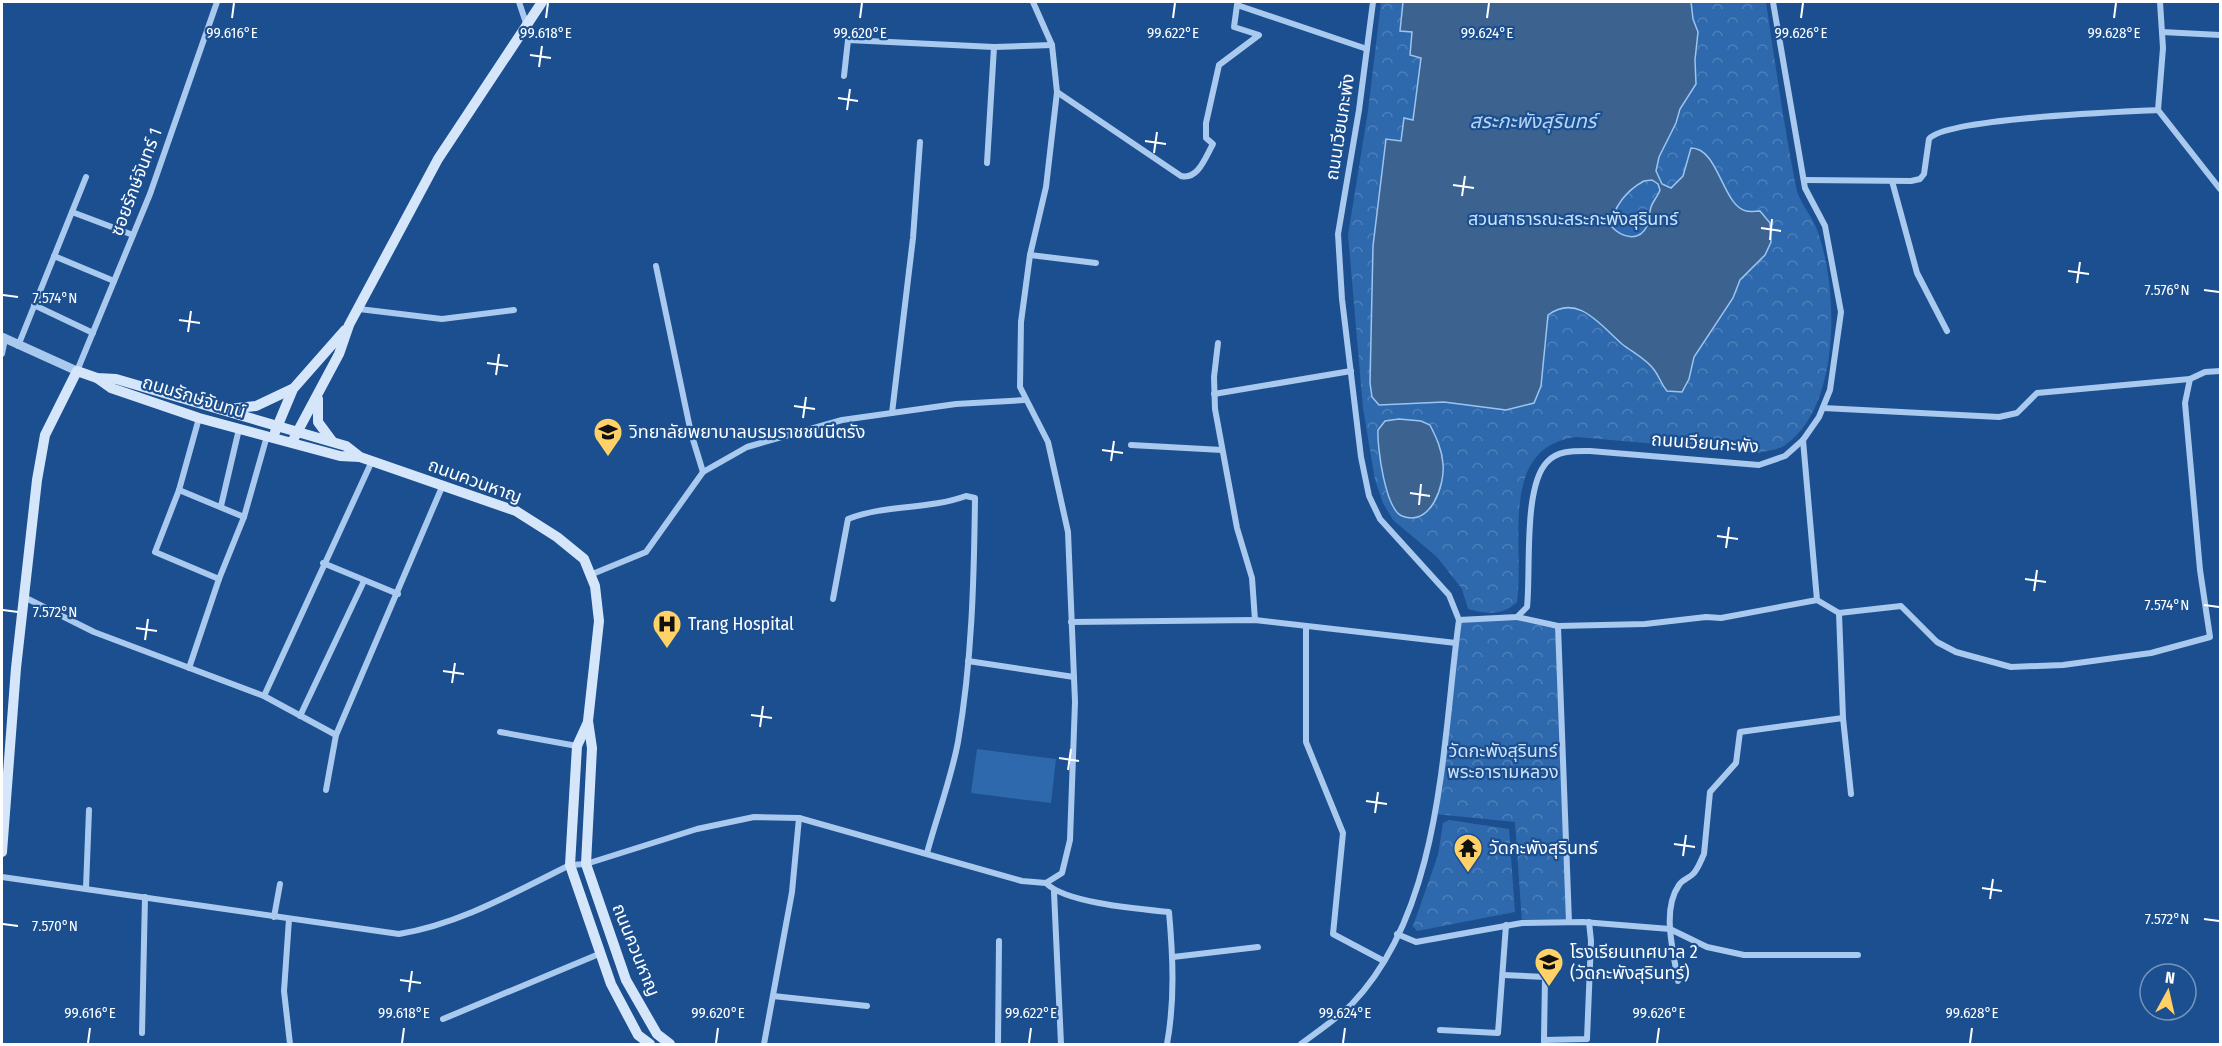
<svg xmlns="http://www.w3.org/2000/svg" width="2222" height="1046" font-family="'Fira Sans Condensed','Noto Sans Thai',sans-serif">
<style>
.park{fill:url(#park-crowns)}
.pitch{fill:#2e69ad}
.water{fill:#3c6290;stroke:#9cc4f0;stroke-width:1.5;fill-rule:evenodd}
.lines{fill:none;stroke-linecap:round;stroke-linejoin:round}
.minor{stroke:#a9c9ee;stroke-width:6}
.tertiary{stroke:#a9c9ee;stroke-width:9}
.secondary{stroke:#d6e6fa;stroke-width:10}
.ticks{fill:none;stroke:#fff;stroke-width:2}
.labels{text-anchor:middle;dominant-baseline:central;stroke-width:4.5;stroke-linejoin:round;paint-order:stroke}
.street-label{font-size:18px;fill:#fff;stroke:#1b4f8f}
.park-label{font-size:18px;fill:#cfe3fa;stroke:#1b4f8f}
.poi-label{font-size:18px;fill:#fff;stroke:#1b4f8f;text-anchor:start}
.water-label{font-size:20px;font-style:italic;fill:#b5d3f5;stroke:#1b4f8f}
.ticks-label{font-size:15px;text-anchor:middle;fill:#fff;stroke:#1b4f8f;stroke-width:4.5;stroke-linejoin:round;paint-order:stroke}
</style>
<defs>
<pattern id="park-crowns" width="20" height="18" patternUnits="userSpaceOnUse" patternTransform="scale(1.5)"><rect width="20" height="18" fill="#2e69ad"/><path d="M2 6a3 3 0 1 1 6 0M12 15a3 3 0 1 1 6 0" fill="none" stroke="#4d80b9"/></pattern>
</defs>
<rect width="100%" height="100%" fill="#1b4f8f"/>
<g class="park">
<path d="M1381,2H1766C1775,63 1784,125 1796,187C1799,202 1810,213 1816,227C1839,285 1842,407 1784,446C1777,450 1766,451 1758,453L1577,437C1497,446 1525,545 1517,602C1503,616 1486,614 1468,609L1462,589L1437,557L1393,520L1383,503L1375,480L1363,408L1348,235L1368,111Z"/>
<path d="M1517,617L1558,626L1569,922L1522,923L1515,822L1435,814L1459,620Z"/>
<path d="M1449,820L1509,829L1515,912L1417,931L1413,926L1438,855L1443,823Z"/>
</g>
<path class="pitch" d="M977,749L1056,759L1051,803L971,793Z"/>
<g class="water">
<path d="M1403,2H1691L1693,19L1698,32L1695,60L1696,84L1680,109L1676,123L1659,157L1656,171L1662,184L1671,188L1683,176L1691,148C1719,148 1722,205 1746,211C1750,212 1756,211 1760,211L1770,223L1771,242L1765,255L1740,280L1733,298L1694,357L1689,379L1682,392L1667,391C1661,384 1660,378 1655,371C1648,360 1632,352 1622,344C1600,325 1578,293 1548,315L1541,386L1534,403L1506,410L1444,402L1379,405L1372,397L1370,383L1373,246L1386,139L1401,141L1404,118L1413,120L1421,58L1410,55L1412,32L1400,31ZM1644,181L1652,180L1658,184L1660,190C1658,196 1653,201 1651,207C1649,213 1650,220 1647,226C1639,243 1621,237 1611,226C1613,207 1627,190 1644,181Z"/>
<path d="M1399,419L1421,421L1430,425C1436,437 1442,449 1443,464C1445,485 1431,527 1402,516C1385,509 1377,446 1378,430L1385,421Z"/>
</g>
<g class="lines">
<g class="minor">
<path d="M519,2L527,26"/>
<path d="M1238,2L1237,5L1367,49"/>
<path d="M2162,32L2220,35"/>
<path d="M844,76L848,40L994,47L1052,45"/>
<path d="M1057,92L1181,176C1198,180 1205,158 1213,144L1206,138V123L1219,65L1259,35L1234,27L1237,5"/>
<path d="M2158,110L2163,48L2160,2"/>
<path d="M987,163L994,47"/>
<path d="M1804,180L1911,181L1920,179L1924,174L1929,139C1945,118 2123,112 2158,110L2220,189"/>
<path d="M1892,181L1917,273L1947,331"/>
<path d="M72,212L133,235"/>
<path d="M1030,255L1096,263"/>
<path d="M54,256L114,281"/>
<path d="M656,266L691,433L703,472"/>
<path d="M34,305L93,333"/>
<path d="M359,309L442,319L514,310"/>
<path d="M1218,343L1214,377L1215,409L1237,528L1252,578L1255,620"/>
<path d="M18,346L86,177"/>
<path d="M2,354L5,339"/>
<path d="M77,371L150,194L217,2"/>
<path d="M1214,394L1351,371"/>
<path d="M1823,408L1999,417L2017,413L2037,393L2190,379"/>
<path d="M892,413L913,238L920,142"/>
<path d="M199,418L179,490L155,552L219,579"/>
<path d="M1803,440L1817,600L1839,613L1901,606L1937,642L1956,652L2011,667L2063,665L2151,653L2210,637L2200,570L2185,403L2190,379L2205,372L2220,371"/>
<path d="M1131,445L1222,450"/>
<path d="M179,490L244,517"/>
<path d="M221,506L239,429"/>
<path d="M323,563L398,594"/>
<path d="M590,575L646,552L703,472L747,447L842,420L956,404L1025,400"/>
<path d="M24,597L94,632L264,696L336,735"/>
<path d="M833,599L848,519C887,504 927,510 966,496L975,498C974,580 972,661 958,742C951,779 937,816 927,853"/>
<path d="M1839,613L1843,718"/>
<path d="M1517,617L1558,626L1645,624L1706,617L1721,618L1817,600"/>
<path d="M1459,620L1517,617L1527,607C1531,571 1523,487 1547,462C1558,450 1575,451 1590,451L1759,465L1785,456L1803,440L1819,417L1830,390L1841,312L1825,226L1805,188L1773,2"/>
<path d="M1071,622L1255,620L1456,643"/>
<path d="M1306,626V742L1343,833L1333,934L1382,960"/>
<path d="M1558,626L1569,922"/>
<path d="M968,661L1074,677"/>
<path d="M189,668L219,579L244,517L267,436"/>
<path d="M264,696L372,461"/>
<path d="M300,716L364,581"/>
<path d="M500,732L577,746"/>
<path d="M326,790L336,735L442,487"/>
<path d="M2,877L399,934C460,924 515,892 570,865L586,864L697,829L754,817L799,818L1022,881L1046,883L1062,873L1070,840L1075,702L1068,532L1048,442L1020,387L1021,322L1030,255L1046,187L1057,92L1052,45L1033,2"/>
<path d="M1046,883C1065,903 1139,909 1169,912C1173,957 1175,1000 1167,1044"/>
<path d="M86,888L89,810"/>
<path d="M1054,892L1061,1044"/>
<path d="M274,917L280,884"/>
<path d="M289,919L284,991L290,1044"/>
<path d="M1397,934L1416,942L1522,923L1583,922L1670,929L1707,947L1744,955H1858"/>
<path d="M1173,957L1258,947"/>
<path d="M1503,975L1545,977L1544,1040"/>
<path d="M1678,981C1674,953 1661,911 1679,885C1682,880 1689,878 1693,874C1698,869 1701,860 1704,854L1710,792L1736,763L1740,732L1843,718L1851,794"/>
<path d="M773,996L867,1006"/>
<path d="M443,1019L599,954"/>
<path d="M1440,1030L1498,1033L1506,925"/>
<path d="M142,1033L145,897"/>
<path d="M764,1044L792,892L799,818"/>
<path d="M998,1044L999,941"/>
<path d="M1301,1044C1317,1032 1336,1019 1351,1005C1443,910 1442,743 1459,620L1449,595L1380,519L1369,496L1361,457L1342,299L1338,234L1359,110L1373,2"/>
<path d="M1544,1044V1040L1587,1039L1591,941L1589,922"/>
</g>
<path class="tertiary" d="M2,337L77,371"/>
<g class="secondary">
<path d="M97,378L111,388L199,418L340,456L360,457"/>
<path d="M318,399V422L332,441"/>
<path d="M228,409L256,406L292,389"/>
<path d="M275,432L293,389L345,330"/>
<path d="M292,442L339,354L349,325L438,159L542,2"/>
<path d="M588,722L577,746L570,865L611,984L638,1035L650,1044"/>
<path d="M2,852L16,668L37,480L45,435L77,371L97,378L116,379L346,446L360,457L516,511L557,537L584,559L595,586L599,621L588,721L592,748L586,864L626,980L657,1034L670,1044"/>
</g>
</g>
<path class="ticks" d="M232,18L234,3M546,18L548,3M860,18L862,3M1173,18L1175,3M1487,18L1489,3M1801,18L1803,3M2114,18L2116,3M530,55L551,58M539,67L542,46M838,98L858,101M847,110L850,89M1145,141L1166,144M1154,153L1157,132M1453,185L1474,188M1462,196L1465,176M1761,228L1781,231M1770,240L1772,219M2068,271L2089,274M2077,283L2080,262M2204,290L2219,292M3,295L18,297M179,320L200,323M188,332L191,311M487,363L508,366M496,375L499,354M794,406L815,409M803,418L806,397M1102,450L1123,453M1111,461L1114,441M1410,493L1430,496M1419,505L1421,484M1717,536L1738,539M1726,548L1729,527M2025,579L2046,582M2034,591L2037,570M2204,605L2219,607M3,610L18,612M136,628L157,631M145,640L148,619M443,671L464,674M452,683L455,663M751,715L772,718M760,727L763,706M1059,758L1079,761M1068,770L1071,749M1366,801L1387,804M1375,813L1378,792M1674,844L1695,847M1683,856L1686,835M1982,888L2002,891M1990,899L1993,879M2204,919L2219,921M3,924L18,926M400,980L421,983M409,992L412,971M88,1043L90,1028M402,1043L404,1028M716,1043L718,1028M1029,1043L1031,1028M1343,1043L1345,1028M1657,1043L1659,1028M1970,1043L1972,1028"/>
<defs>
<g id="university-pin" transform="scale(1.5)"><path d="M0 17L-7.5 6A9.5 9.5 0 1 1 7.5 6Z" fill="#ffd166" stroke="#1b4f8f"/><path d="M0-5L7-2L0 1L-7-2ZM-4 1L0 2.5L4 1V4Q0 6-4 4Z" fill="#111"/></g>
<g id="hospital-pin" transform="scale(1.5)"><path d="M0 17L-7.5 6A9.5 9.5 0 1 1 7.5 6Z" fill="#ffd166" stroke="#1b4f8f"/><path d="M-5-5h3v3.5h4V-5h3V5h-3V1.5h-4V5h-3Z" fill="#111"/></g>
<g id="temple-pin" transform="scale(1.5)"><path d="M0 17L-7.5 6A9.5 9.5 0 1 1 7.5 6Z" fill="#ffd166" stroke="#1b4f8f"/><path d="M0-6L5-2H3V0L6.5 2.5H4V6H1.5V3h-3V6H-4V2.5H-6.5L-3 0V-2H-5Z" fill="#111"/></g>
<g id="school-pin" transform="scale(1.5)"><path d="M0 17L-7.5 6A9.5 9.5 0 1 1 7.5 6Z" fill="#ffd166" stroke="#1b4f8f"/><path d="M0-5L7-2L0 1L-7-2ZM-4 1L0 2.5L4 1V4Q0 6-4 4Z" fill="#111"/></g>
</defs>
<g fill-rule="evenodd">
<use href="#university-pin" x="608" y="432"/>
<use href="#hospital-pin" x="667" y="624"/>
<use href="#temple-pin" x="1468" y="848"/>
<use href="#school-pin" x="1549" y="962"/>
</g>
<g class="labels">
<g class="street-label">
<text transform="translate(1340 127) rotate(-81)">ถนนเวียนกะพัง</text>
<text transform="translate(136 182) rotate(-69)">ซอยรักษ์จันทร์ 1</text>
<text transform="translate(194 397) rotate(17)">ถนนรักษ์จันทน์</text>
<text transform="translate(1705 443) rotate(4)">ถนนเวียนกะพัง</text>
<text transform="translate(475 481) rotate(20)">ถนนควนหาญ</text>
<text transform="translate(636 950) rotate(68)">ถนนควนหาญ</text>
</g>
<g class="park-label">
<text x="1573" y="219">สวนสาธารณะสระกะพังสุรินทร์</text>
<text x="1503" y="751">วัดกะพังสุรินทร์<tspan x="1503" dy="21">พระอารามหลวง</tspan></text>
</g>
<g class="poi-label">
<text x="629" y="432">วิทยาลัยพยาบาลบรมราชชนนีตรัง</text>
<text x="688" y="624">Trang Hospital</text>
<text x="1489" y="848">วัดกะพังสุรินทร์</text>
<text x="1570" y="952">โรงเรียนเทศบาล 2<tspan x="1570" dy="21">(วัดกะพังสุรินทร์)</tspan></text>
</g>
<g class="water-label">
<text x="1533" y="121">สระกะพังสุรินทร์</text>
</g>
</g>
<g class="ticks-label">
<text x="232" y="38">99.616°E</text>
<text x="546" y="38">99.618°E</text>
<text x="860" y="38">99.620°E</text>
<text x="1173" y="38">99.622°E</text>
<text x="1487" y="38">99.624°E</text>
<text x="1801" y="38">99.626°E</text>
<text x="2114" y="38">99.628°E</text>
<text x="2167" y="295">7.576°N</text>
<text x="55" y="303">7.574°N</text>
<text x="2167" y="610">7.574°N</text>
<text x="55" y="617">7.572°N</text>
<text x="2167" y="924">7.572°N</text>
<text x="55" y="931">7.570°N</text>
<text x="90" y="1018">99.616°E</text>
<text x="404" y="1018">99.618°E</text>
<text x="718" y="1018">99.620°E</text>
<text x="1031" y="1018">99.622°E</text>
<text x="1345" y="1018">99.624°E</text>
<text x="1659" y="1018">99.626°E</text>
<text x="1972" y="1018">99.628°E</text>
</g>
<rect width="2222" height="1046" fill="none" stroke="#ffffff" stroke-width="6"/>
<g transform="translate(2168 992) rotate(8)"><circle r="28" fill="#1b4f8f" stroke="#7695bc" stroke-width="1.5"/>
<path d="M0-4.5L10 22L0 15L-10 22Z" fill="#ffd166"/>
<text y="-9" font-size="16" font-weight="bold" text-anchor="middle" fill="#ffffff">N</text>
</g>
</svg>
